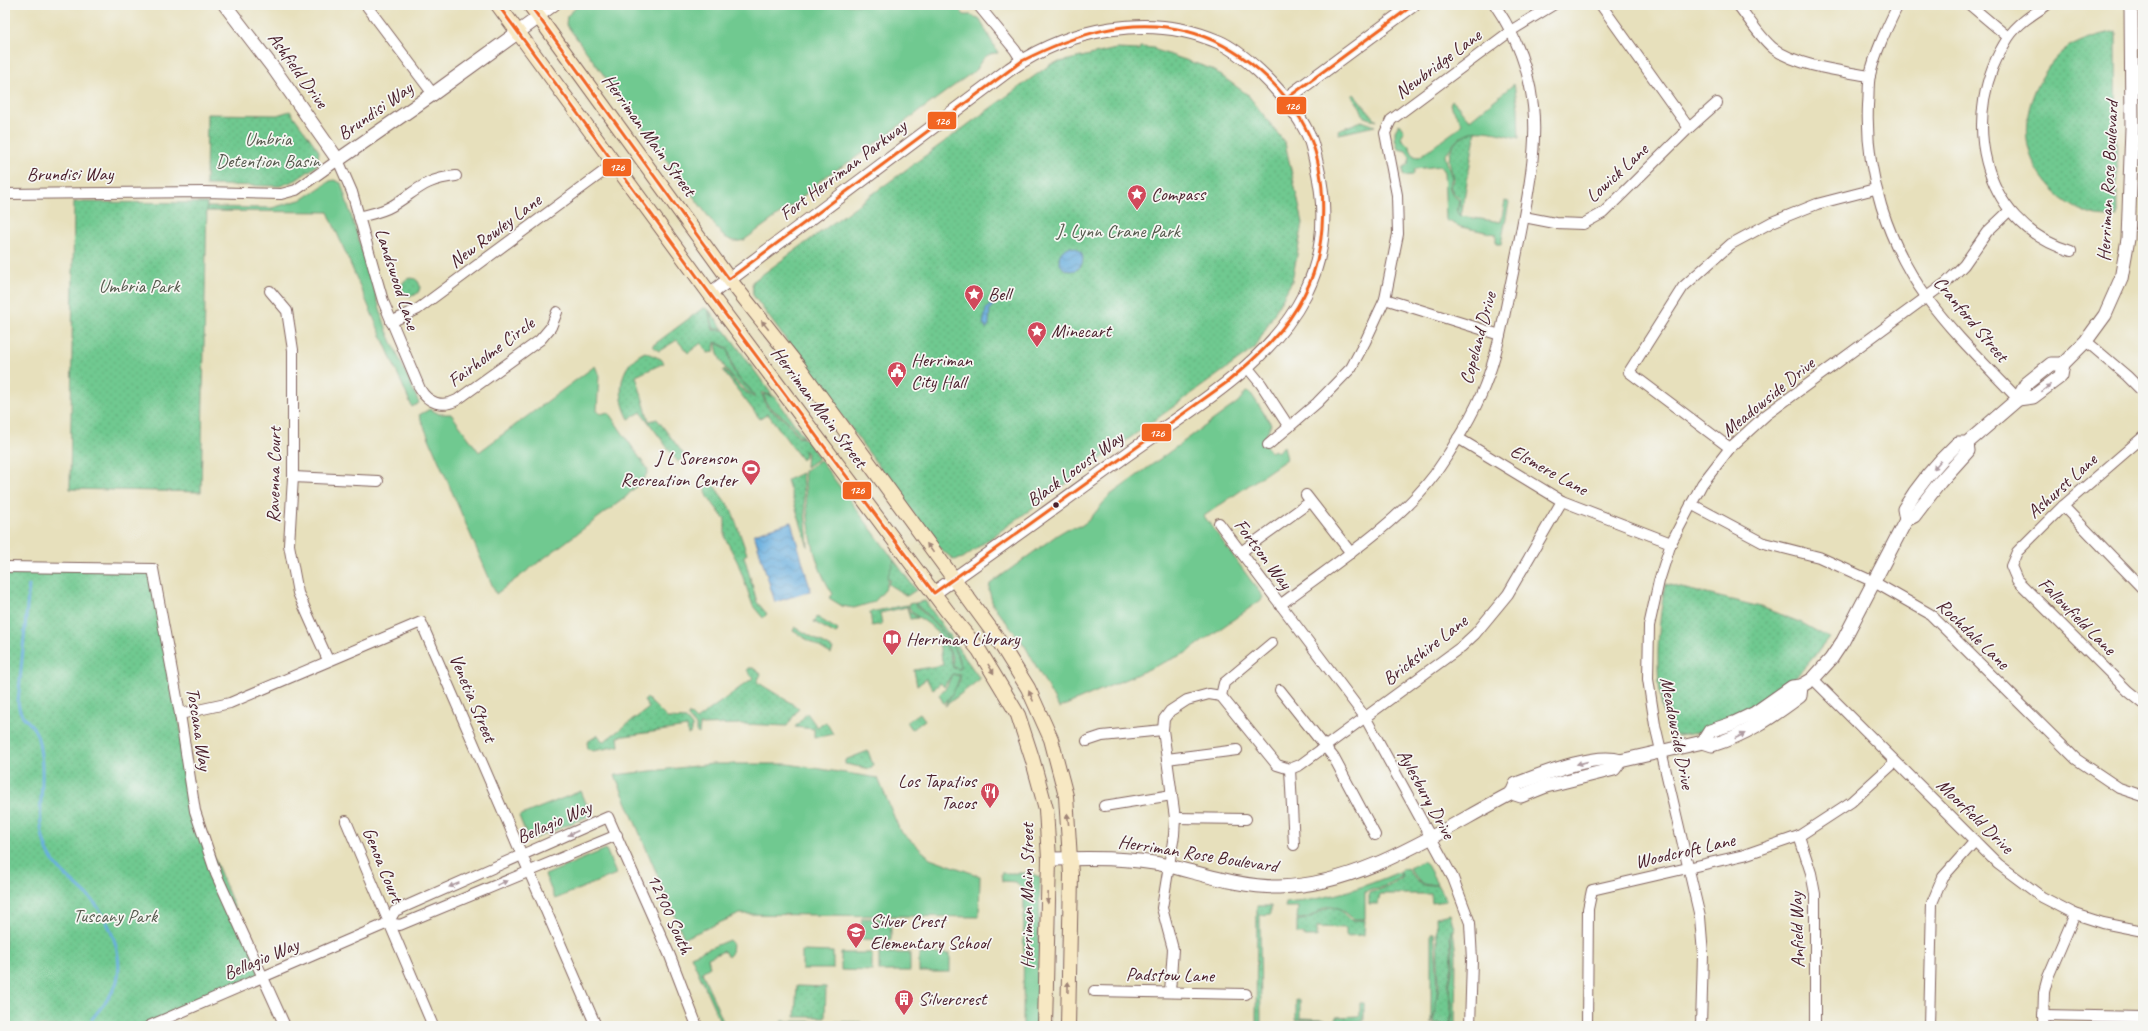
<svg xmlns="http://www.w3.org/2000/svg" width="2148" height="1031" font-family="Caveat,sans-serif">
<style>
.grass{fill:#70c990;stroke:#5d745e}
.park{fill:url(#park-dots);stroke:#5d745e}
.water{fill:url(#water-waves);stroke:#5a6785}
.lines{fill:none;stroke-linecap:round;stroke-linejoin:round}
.stream{stroke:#69afdf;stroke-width:3}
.minor-casing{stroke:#81635e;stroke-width:12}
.tertiary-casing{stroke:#81635e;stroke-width:15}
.secondary-casing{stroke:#81635e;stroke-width:16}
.minor{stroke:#fff;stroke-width:10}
.tertiary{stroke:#fff;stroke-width:13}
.secondary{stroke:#f7e8c3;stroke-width:14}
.bus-1-casing{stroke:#f6f6f2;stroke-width:6}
.bus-1{stroke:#f26522;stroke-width:3}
.oneway{fill:#a08477}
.oneway2{fill:#ae9aa0}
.bus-dot{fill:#4a1f2b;stroke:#f6f6f2;stroke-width:1.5}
.labels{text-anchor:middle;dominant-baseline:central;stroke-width:3.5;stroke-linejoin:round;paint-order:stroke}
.street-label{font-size:19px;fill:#4a1f2b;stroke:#f6f6f2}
.park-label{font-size:19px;fill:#575a4e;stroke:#f6f6f2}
.poi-label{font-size:19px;fill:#4a1f2b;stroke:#f6f6f2;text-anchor:start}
.line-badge{stroke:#f6f6f2;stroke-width:1.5}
.badge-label{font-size:11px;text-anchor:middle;font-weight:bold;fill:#fff}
</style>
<defs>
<pattern id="park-dots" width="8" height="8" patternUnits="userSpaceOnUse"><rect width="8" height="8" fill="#70c990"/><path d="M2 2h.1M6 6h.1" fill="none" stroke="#62ac7c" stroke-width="1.8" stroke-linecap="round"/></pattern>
<pattern id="water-waves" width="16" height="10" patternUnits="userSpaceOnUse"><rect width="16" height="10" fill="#69afdf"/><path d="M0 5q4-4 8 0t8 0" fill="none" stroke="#588eb5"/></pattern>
</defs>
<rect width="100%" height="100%" fill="#f6f6f2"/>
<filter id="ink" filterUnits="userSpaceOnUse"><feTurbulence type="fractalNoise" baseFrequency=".025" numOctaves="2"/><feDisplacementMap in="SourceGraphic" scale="8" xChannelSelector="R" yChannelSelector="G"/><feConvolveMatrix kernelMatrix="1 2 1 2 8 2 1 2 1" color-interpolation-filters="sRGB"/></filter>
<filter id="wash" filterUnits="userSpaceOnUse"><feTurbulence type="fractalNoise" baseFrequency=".012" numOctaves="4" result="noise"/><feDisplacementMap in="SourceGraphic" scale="16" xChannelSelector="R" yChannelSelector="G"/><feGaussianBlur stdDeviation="0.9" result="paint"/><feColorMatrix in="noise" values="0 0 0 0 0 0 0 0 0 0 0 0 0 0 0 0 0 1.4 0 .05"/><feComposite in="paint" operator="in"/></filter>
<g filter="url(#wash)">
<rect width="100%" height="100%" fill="#e7e0bc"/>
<g class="grass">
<path d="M579,5H956L964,15H971L980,20L998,53C987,53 983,58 978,66C976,71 970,74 966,77L851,161L823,178L798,201L744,240C735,243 729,240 722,235L566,24L567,16Z"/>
<path d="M1514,84L1518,107L1519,138C1484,131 1467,120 1445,156L1452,178L1449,186L1452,194L1459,200L1457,213L1460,216L1501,222L1505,201L1509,202L1501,244H1496V234L1461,227L1446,220L1444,172L1440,166L1415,169L1413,175L1404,176L1403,168L1408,164L1410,157L1406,151L1398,149L1395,138V131L1399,124L1404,131L1401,138L1408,145L1414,156L1419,157L1459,128L1462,123L1450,105L1452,101C1460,106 1462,114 1470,120Z"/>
<path d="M334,180L341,183L387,331L419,403L412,407L328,212L206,211L207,207L272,208L303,199L330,181Z"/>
<path d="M709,310L723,329H714Z"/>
<path d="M716,343L728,349C729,358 731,369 737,377C743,385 749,386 754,396C736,384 718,365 716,343Z"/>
<path d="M595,366L599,375L597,411L601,414L608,412L648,470C646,481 633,488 626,497L496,594L419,415L430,409L439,414H451L479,452Z"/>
<path d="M1246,392H1250L1271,424L1263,442L1271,452L1275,450L1277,452L1284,446L1287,459L1204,516L1263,597L1261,600L1186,653L1059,708L1025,646L993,605L989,590L990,584L1057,535L1067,529L1081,526L1089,520L1109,496L1238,402Z"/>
<path d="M763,394L775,397L804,437L800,436L788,421L768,406Z"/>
<path d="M820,460L894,560L885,590L874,602L854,608L842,606L829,598L833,594C809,559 807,512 804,471Z"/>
<path d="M914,603C931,622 958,642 960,669L953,667C954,653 943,638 932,627C924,619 911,616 908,604Z"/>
<path d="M952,674L960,676L955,690L944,704L939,695L947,686Z"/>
<path d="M713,764H788L878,778L900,831L930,858L980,876L979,917L740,914L684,938L615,775Z"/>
<path d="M581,791L591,815L529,841L519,816Z"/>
<path d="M606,849L616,874L555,899L545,875Z"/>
<path d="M1423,861L1426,863L1437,883C1422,889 1416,879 1409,868Z"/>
<path d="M1399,872L1401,876L1385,886L1365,892V919H1353C1321,889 1324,920 1297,919L1298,907H1285L1286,903C1326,900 1362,888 1399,872Z"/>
<path d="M1001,873H1030L1040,877L1037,1026H1023L1024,891L1016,882L1002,881Z"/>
<path d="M1453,930L1456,955L1455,1026H1451L1452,1004L1449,986L1453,965L1451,934Z"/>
<path d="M1431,933H1434C1436,962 1442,995 1431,1023Z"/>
<path d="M729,940L732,943L731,954L728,957L724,951L708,958L710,967L702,972L725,1026H722L691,956Z"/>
<path d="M802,951L833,952V969H802Z"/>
<path d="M841,953H872V971L841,970Z"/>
<rect x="879" y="953" width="31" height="18"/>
<rect x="919" y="954" width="31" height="18"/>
</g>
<g class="park">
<path d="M2116,31L2117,217C2109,217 2100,217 2092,215C2064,206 2037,180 2029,150C2019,116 2039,68 2068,48C2083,39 2099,35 2116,31Z"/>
<path d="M1140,47L1154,48L1156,50L1212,69L1248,95L1285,143L1303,223L1292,281L1255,348L963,558L954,560L938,547L753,295L752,282L1051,64L1116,49L1139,50Z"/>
<path d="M1354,94L1377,121L1364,117L1360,107L1352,96Z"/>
<path d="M290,111L319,151L318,161L315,167L296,180L280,186L206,185L207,114L277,115Z"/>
<path d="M1362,121L1375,126L1339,134L1338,130Z"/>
<path d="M1476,130L1461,216L1458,213L1460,199L1453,193L1450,186L1454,178C1443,151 1452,140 1476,130Z"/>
<path d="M74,202L207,203L201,492L70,489Z"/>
<circle cx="411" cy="287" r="9"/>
<path d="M703,308L708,309L713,330H725L773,396L761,392L767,407L786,421L799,437L806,439L819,458L806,467L807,452L804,450L805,457L802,460L768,414L760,419L723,371L724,369L740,388L755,398C749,384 744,385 737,376C732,367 730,358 728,348L715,342L714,352L708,353L701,343L688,353L677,340L659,351L652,346Z"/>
<path d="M645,352L661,359L664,363L636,376L649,421L657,419L685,456L678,462L641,412L629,419C616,396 618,364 645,352Z"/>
<path d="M802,473L808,547L787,480Z"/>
<path d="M710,480L732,511L747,554L744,556L757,602L767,614L763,618L753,606L738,563L725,538V520L708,497L704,485Z"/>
<path d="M894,560L916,590L907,596L888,584L890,580L887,578Z"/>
<path d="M5,567L153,569L195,811L263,977L149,1026H5Z"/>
<path d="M1665,584L1761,607L1802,623L1829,638C1815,655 1802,673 1785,686C1762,705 1707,735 1677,736L1669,730L1666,726C1654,678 1657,632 1665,584Z"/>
<path d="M925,601L980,679L945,706L960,680V673L959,675L952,674L944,687L941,683L933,689L926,679L917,686L914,670L943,665L939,643L943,642L949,651L953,668L960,669C960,643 932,621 915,603Z"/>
<path d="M907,605L909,611L918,618L910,619L907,607L880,613L882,624L872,626L870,612Z"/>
<path d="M817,617L838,630L836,634L814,622Z"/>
<path d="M795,627L833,649L831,654L793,631Z"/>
<path d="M748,668H753L761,674L757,682L799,708L787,726L743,724L700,725L699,734L696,732V726L688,717L689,713L696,720L753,678L747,670Z"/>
<path d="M647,698L667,718L686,719L692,726V732L688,735L687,727L618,737L619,746L593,751L588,749L587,742L598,735L603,742L649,708L644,701Z"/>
<path d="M807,713L817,727L826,722L833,734L814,738V729L795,727Z"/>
<path d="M920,713L925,720L912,729L907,722Z"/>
<path d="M868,751L873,765L871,769L845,764V760Z"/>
<path d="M1407,868C1415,880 1422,890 1437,884L1446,901L1432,903L1431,894H1380L1378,904H1369V893L1387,887L1402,877L1400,871Z"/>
<path d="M1257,906H1271V914L1260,915L1261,1026H1256Z"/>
<path d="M1329,907L1338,908L1351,920H1365L1364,935L1346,936V928L1317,927V937H1304V934H1297V920C1311,921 1317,911 1329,907Z"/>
<path d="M1450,914L1454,928L1450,934L1452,965L1448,986L1451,1003L1450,1026H1443V1024L1433,1023L1439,985L1436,917Z"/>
<path d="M862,918L891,919V940L861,939Z"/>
<path d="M797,986L826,987L825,1017H795Z"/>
<path d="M1296,1000H1300V1018L1325,1019L1324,1020H1296Z"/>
<path d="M1360,1003H1364V1021H1336V1017L1360,1016Z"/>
<path d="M782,1021L861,1022V1026H776L782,1024Z"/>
</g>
<g class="water">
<circle cx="1071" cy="259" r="12"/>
<path d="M998,296L997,302L990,309L989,325L986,329L983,324L986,309Z"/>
<path d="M791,522L811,591L775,602L754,534Z"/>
</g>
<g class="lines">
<path class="stream" d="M29,585L18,702C20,719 27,718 34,729C39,736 40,748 41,756C46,788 33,821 48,852C58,873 78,885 93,901C109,920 124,955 117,981C113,995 101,1007 92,1019"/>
</g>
</g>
<g filter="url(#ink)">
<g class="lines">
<g class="minor-casing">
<g id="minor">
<path d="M366,5L433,94"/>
<path d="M978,5L1015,50L1022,61"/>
<path d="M1601,5L1689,128"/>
<path d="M1738,5C1749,19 1759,36 1773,48C1796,66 1841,71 1870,76"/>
<path d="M1898,5C1887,28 1876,50 1870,75C1868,84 1869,95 1868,105C1865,173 1887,243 1927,298C1954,335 1987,366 2018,399"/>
<path d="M1970,5L2008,37"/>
<path d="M2047,5C2033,14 2017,24 2008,38C1959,112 1979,224 2071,251"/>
<path d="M539,17L555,5"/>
<path d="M5,194L205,192L281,194L296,190L338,160L352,192L383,301L420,389C428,403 442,408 457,400L540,340L551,327L557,312"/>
<path d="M359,217C370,214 382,212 392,206C417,191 424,179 456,176"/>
<path d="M1524,217L1555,223L1583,224L1603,213L1689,128L1717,103"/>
<path d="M270,291L287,311L293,350V477L289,545L298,593L328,660"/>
<path d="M1385,299L1500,335"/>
<path d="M391,322L418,309L615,163"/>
<path d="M2086,341L2127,376L2143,392"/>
<path d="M1247,367L1261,384L1289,427"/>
<path d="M2143,437L2063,506L2017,552L2011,566L2017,580L2128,691L2143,703"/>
<path d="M1458,438L1562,501L1671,543"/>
<path d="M1268,445L1317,403L1351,368L1365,342L1385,299L1398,234L1397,195L1385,133L1391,120L1512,30L1553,5"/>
<path d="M1730,448L1629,372L1683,287L1731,244L1772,222L1817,204L1875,189"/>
<path d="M293,477L378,481"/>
<path d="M1306,495L1351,553"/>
<path d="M1691,504L1764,543L1819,557L1874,582L1930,614L2076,759L2119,788L2143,796"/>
<path d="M2063,506L2143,589"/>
<path d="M1219,523L1365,717L1453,878L1470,923L1472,960L1470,1026"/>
<path d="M1241,552L1310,502"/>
<path d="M5,567L153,569L180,714L195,811L216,874L285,1026"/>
<path d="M1280,605C1331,566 1396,526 1435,474C1452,450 1475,412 1485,385C1499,350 1505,310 1513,273C1522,224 1539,155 1533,106C1529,68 1516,36 1495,5"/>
<path d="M1813,679L1998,864L2042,897L2075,914L2103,923L2143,931"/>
<path d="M1280,690L1334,758L1375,835"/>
<path d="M1221,696L1224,683L1272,643"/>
<path d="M180,714L230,703L421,622L596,1026"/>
<path d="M1087,741L1102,736L1163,730"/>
<path d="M1167,759L1237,750"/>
<path d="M1290,769L1294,845"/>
<path d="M1104,806L1172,795"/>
<path d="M1175,818L1246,819"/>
<path d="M346,821L433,1026"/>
<path d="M1799,836L1811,873L1815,894V1026"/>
<path d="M388,923L395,911L608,817L670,956L697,1026"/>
<path d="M1094,991L1246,994"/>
<path d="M1170,992L1173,949L1162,908L1174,835L1175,818L1163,730L1164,719L1170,711L1187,700L1209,694L1221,696L1277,765L1290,769L1300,765L1461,647L1475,634L1508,594L1562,501"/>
<path d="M2043,1015L2143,1017"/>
<path d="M149,1026L388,923L400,925L617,835"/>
<path d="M1587,1026L1588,909L1592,890L1744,855L1799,836L1851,802L1895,762"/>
<path d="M1701,1026L1703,954L1700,917L1655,725L1648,679L1649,626L1659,581L1671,543L1702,484L1730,448L1766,415L1947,282L1964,265L1987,232L2009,211"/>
<path d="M1929,1026L1932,903L1943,877L1975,841"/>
<path d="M2043,1026L2044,992L2048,977L2075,914"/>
</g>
</g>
<g class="tertiary-casing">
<g id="tertiary">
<path d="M225,5L274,69L338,160L433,94L539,17"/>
<path d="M1286,99L1413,5"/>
<path d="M710,294L1010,69C1069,28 1151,12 1219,42C1233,48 1248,61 1259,71C1278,89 1296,110 1308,134C1312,142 1314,153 1316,162C1327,207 1326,252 1305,294C1269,365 1192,408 1129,453C1064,500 1000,547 934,593"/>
<path d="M2018,399L2033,397L2061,376L2063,364L2086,341L2105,315L2121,279L2128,239L2132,128L2131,5"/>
<path d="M1906,520L1904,509C1919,484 1937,463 1958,443H1967L2018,399L2026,384L2051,364H2063"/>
<path d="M1703,742L1710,731L1734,723L1755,713L1792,687L1801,686L1813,679L1831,659L1843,641L1906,520L1914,516L1940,482L1968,451L1967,443"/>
<path d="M1512,793L1521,796L1546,786L1614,769L1620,761"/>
<path d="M1049,859C1088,858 1131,857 1169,866C1206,875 1241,887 1279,887C1363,885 1439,831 1512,793L1516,784C1540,775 1596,752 1620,761L1703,742L1712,745C1746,735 1772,717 1800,696L1801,686"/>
</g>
</g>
<g class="secondary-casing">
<g id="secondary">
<path d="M498,5L710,294L947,611L979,650L1018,715L1032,758L1046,809L1049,859L1045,1026"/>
<path d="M530,5L729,279L798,366L995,635L1028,688L1051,739L1066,796L1071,875L1068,1026"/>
</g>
</g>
<use href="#minor" class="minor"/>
<use href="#tertiary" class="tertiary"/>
<use href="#secondary" class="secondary"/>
<g class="bus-1-casing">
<g id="bus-1">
<path d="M498,5L710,294L934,593L1226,383C1256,358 1286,331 1304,295C1327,252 1329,180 1309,135C1287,87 1238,44 1186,31C1129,16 1073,35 1022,61L729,279L530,5"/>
<path d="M1286,99L1413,5"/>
</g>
</g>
<use href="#bus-1" class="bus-1"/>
</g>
<defs><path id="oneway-solid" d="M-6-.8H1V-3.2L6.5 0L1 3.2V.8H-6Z"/></defs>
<g class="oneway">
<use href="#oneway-solid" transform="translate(765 325) rotate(-128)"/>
<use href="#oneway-solid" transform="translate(930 548) rotate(-126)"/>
<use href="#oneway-solid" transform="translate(991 669) rotate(59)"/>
<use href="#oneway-solid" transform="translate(1031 696) rotate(-114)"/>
<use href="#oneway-solid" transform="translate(1068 819) rotate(-96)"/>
<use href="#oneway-solid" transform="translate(1048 898) rotate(92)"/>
<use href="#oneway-solid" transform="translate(1068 987) rotate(-89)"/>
</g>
<g class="oneway2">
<use href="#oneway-solid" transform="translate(2046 388) rotate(-39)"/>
<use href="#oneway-solid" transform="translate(1937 465) rotate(132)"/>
<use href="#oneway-solid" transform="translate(1740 736) rotate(-27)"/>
<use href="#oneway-solid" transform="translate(1582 763) rotate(167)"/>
<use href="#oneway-solid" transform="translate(573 833) rotate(156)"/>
<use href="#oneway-solid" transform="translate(502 883) rotate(-22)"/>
<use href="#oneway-solid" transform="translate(454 885) rotate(157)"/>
</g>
</g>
<defs>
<g id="sight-pin" transform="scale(1)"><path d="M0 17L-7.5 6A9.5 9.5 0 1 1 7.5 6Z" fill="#d1495b" stroke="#f6f6f2"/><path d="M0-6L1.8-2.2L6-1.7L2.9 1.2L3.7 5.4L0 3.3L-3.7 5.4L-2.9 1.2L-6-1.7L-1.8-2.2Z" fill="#fff"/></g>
<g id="civic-pin" transform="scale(1)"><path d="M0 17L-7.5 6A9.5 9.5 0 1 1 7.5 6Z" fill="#d1495b" stroke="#f6f6f2"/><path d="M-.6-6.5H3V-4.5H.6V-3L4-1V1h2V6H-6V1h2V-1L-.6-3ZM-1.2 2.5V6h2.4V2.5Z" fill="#fff"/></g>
<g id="stadium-pin" transform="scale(1)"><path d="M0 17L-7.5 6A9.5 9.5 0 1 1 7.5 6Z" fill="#d1495b" stroke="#f6f6f2"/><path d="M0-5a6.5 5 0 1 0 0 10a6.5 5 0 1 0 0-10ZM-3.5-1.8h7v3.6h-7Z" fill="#fff"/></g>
<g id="library-pin" transform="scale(1)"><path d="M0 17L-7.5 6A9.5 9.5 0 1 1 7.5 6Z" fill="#d1495b" stroke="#f6f6f2"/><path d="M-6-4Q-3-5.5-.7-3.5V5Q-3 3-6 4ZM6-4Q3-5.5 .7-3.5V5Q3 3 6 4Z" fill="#fff"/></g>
<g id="restaurant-pin" transform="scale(1)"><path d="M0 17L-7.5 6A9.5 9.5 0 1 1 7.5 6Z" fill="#d1495b" stroke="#f6f6f2"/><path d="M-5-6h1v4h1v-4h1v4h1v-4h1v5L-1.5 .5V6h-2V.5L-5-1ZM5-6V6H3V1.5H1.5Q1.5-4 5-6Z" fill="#fff"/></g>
<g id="school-pin" transform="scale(1)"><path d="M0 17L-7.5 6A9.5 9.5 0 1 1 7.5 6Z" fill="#d1495b" stroke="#f6f6f2"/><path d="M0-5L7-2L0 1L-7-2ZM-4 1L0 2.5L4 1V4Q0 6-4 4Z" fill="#fff"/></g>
<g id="building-pin" transform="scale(1)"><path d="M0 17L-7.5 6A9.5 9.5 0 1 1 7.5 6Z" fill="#d1495b" stroke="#f6f6f2"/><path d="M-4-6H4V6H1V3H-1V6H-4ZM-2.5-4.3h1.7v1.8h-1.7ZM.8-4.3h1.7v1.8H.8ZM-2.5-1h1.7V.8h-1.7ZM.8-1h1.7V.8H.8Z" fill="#fff"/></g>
</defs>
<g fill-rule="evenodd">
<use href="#sight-pin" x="1137" y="194"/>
<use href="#sight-pin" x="974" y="294"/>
<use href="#sight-pin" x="1037" y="331"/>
<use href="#civic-pin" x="897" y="371"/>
<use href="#stadium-pin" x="751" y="469"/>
<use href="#library-pin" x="892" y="639"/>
<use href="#restaurant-pin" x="990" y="792"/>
<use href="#school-pin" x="856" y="932"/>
<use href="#building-pin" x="904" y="999"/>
</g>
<circle class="bus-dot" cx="1056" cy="505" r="3.5"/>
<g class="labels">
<g class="street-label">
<text transform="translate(1438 64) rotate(-37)">Newbridge Lane</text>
<text transform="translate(298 70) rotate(54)">Ashfield Drive</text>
<text transform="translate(375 111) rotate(-35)">Brundisi Way</text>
<text transform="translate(649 135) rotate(54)">Herriman Main Street</text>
<text transform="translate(843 170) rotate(-37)">Fort Herriman Parkway</text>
<text transform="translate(1617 173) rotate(-43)">Lowick Lane</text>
<text x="70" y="174">Brundisi Way</text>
<text transform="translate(2108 181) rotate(-87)">Herriman Rose Boulevard</text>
<text transform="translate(495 231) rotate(-37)">New Rowley Lane</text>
<text transform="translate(397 279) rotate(72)">Landswood Lane</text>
<text transform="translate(1971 319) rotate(50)">Cranford Street</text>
<text transform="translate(1478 338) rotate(-75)">Copeland Drive</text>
<text transform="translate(491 352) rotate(-37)">Fairholme Circle</text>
<text transform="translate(1768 397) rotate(-39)">Meadowside Drive</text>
<text transform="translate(819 407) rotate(53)">Herriman Main Street</text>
<text transform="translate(1075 469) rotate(-36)">Black Locust Way</text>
<text transform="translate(1549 470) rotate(29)">Elsmere Lane</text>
<text transform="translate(274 475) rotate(-89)">Ravenna Court</text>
<text transform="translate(2062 486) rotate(-42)">Ashurst Lane</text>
<text transform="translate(1263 554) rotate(53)">Fortson Way</text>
<text transform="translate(2077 616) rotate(45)">Fallowfield Lane</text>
<text transform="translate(1973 634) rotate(44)">Rochdale Lane</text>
<text transform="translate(1425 650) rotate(-38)">Brickshire Lane</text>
<text transform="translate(473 698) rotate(67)">Venetia Street</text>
<text transform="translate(199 729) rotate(81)">Toscana Way</text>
<text transform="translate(1677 733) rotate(79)">Meadowside Drive</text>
<text transform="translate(1426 794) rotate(61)">Aylesbury Drive</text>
<text transform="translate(1975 816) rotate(44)">Moorfield Drive</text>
<text transform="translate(554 822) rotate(-24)">Bellagio Way</text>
<text transform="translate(1685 851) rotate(-13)">Woodcroft Lane</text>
<text transform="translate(1198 854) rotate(9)">Herriman Rose Boulevard</text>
<text transform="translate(383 865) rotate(68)">Genoa Court</text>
<text transform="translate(1027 896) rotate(-90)">Herriman Main Street</text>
<text transform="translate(670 914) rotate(66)">12900 South</text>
<text transform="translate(1797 930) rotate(-92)">Anfield Way</text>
<text transform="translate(261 959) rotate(-23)">Bellagio Way</text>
<text transform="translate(1170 975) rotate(1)">Padstow Lane</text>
</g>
<g class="park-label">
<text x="268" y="139">Umbria<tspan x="268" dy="22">Detention Basin</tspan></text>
<text x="1118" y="231">J. Lynn Crane Park</text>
<text x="139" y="286">Umbria Park</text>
<text x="115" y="916">Tuscany Park</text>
</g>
<g class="poi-label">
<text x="1151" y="194">Compass</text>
<text x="988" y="294">Bell</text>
<text x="1051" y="331">Minecart</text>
<text x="911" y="360">Herriman<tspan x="911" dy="22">City Hall</tspan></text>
<text x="737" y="458" text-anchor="end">J L Sorenson<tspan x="737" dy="22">Recreation Center</tspan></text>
<text x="906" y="639">Herriman Library</text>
<text x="976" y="781" text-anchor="end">Los Tapatios<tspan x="976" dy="22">Tacos</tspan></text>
<text x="870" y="921">Silver Crest<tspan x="870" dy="22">Elementary School</tspan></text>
<text x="918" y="999">Silvercrest</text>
</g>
</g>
<g class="line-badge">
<rect x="1276" y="96" width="31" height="19" rx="4" fill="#f26522"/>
<rect x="927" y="111" width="30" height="19" rx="4" fill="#f26522"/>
<rect x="602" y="158" width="30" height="19" rx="4" fill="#f26522"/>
<rect x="1141" y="423" width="31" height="19" rx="4" fill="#f26522"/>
<rect x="842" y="481" width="30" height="19" rx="4" fill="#f26522"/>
</g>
<g class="badge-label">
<text x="1292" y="110">126</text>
<text x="942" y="125">126</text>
<text x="617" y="171">126</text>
<text x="1157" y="437">126</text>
<text x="857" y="494">126</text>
</g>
<rect width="2148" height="1031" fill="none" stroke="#f6f6f2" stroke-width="20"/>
</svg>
